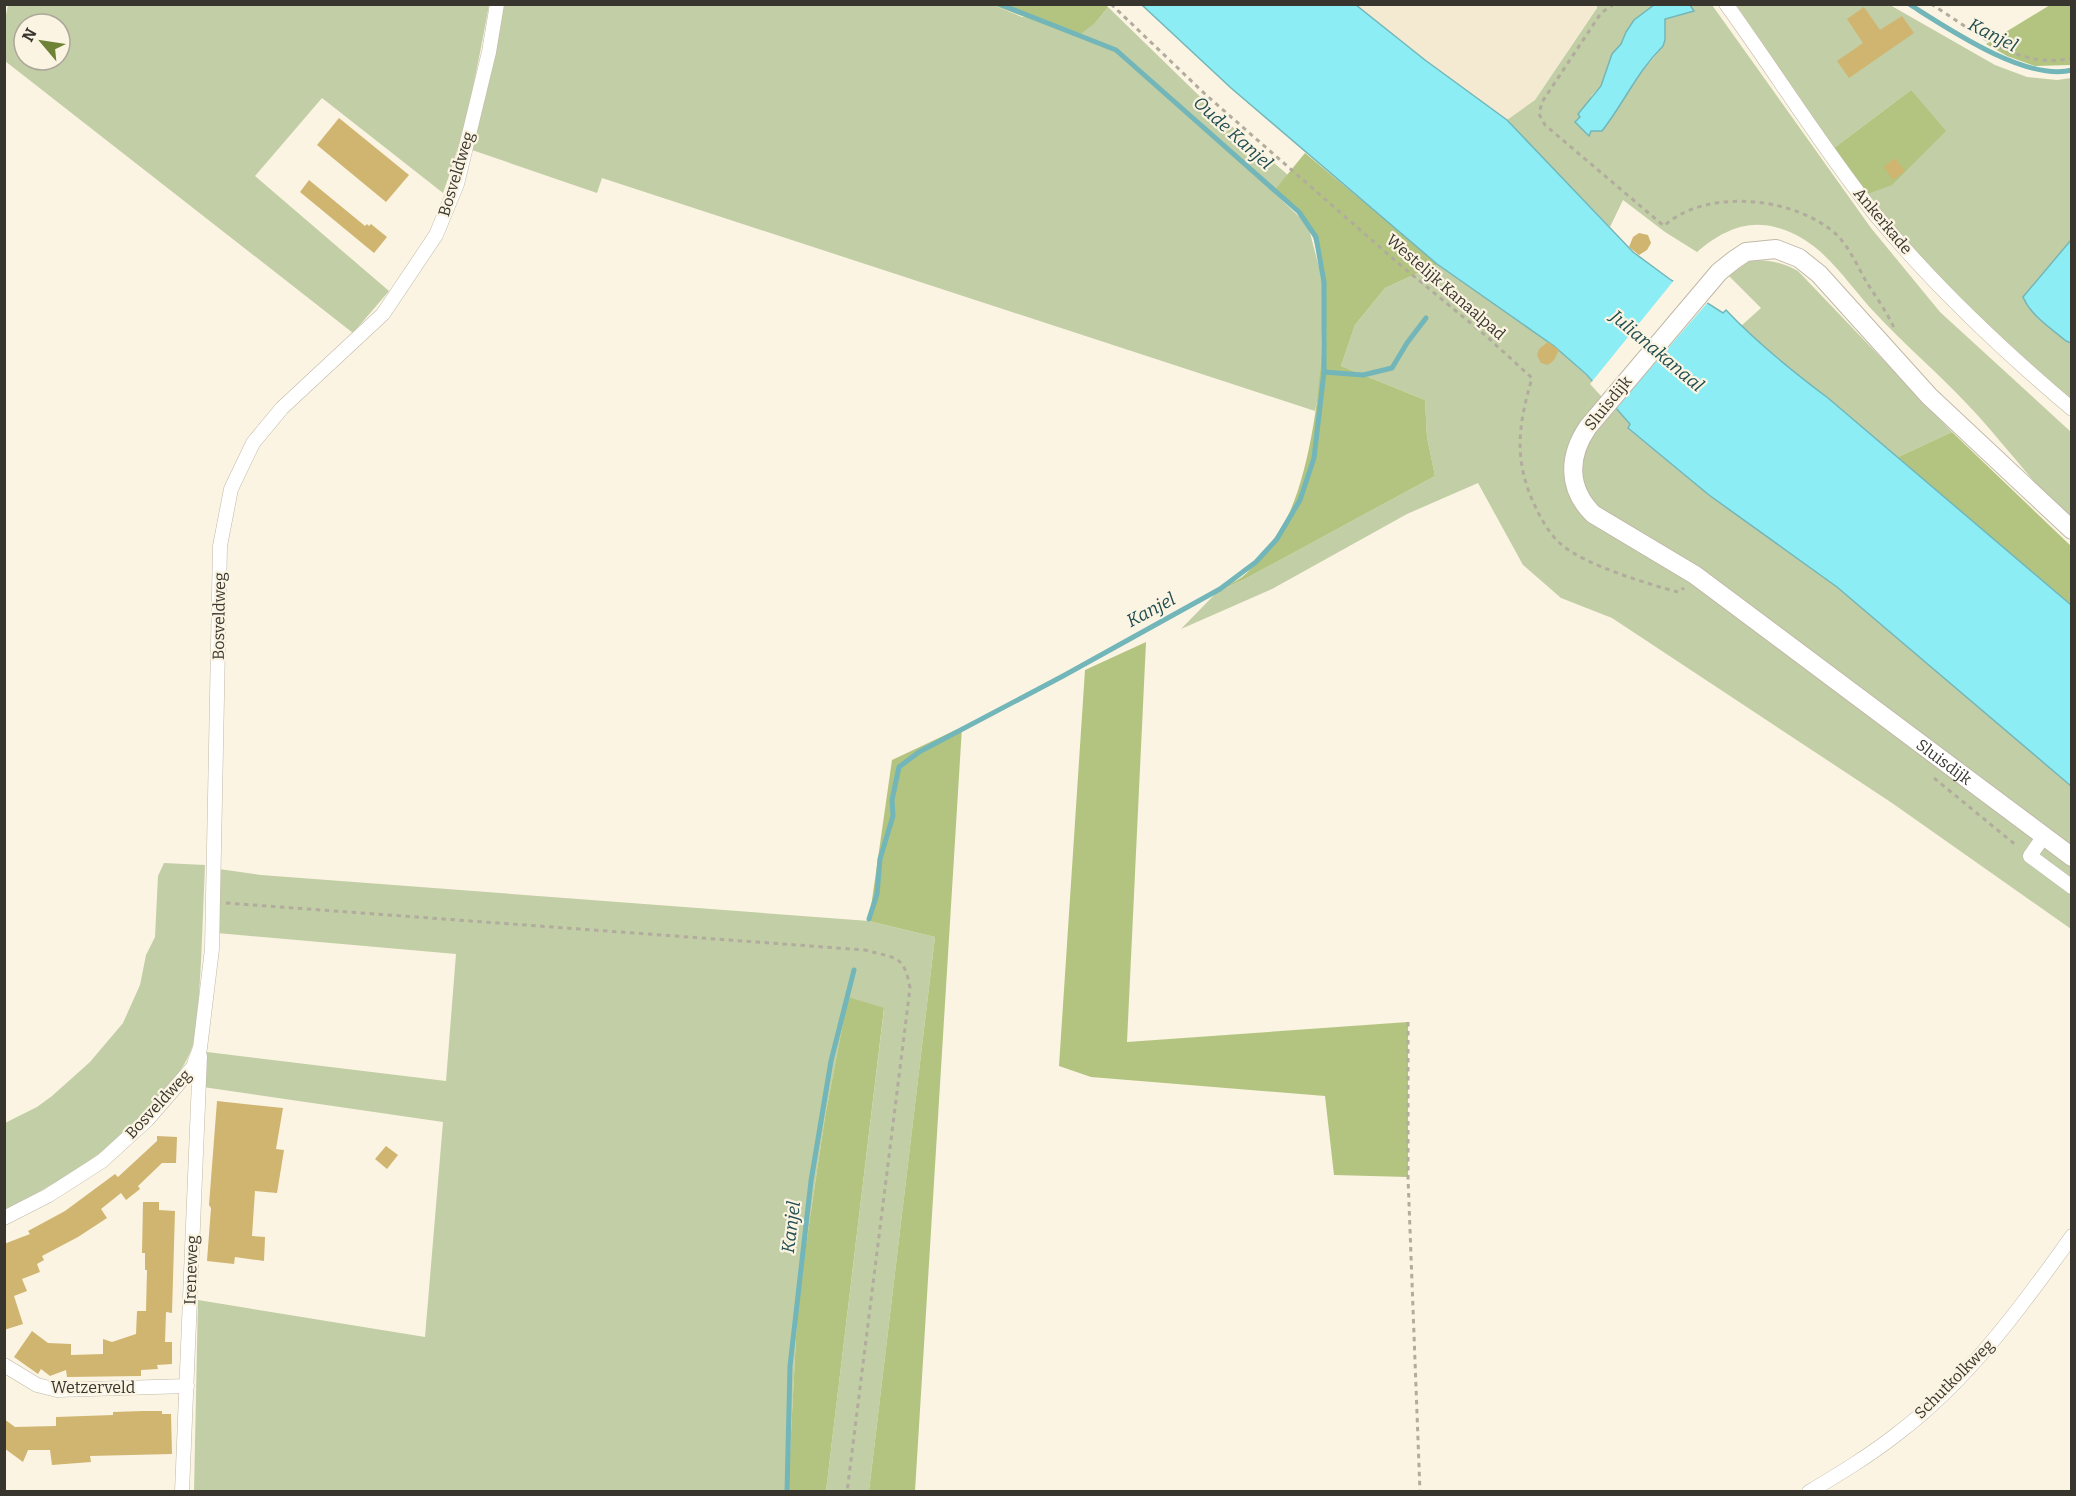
<svg xmlns="http://www.w3.org/2000/svg" width="2076" height="1496" font-family="Bitter,serif">
<style>
.built{fill:#f3ead1}
.green{fill:#c2cea5;fill-rule:evenodd}
.forest{fill:#b2c480}
.water{fill:#8ceef4;stroke:#73b6b9;stroke-width:1.5}
.pier{fill:#fbf4e2}
.lines{fill:none;stroke-linecap:round;stroke-linejoin:round}
.stream{stroke:#73b6b9;stroke-width:5}
.building{fill:#d0b571}
.minor-casing{stroke:#c0b9a8;stroke-width:15}
.tertiary-casing{stroke:#c0b9a8;stroke-width:20}
.path{stroke:#b1ac9e;stroke-width:3;stroke-dasharray:4.5 4.5;stroke-linecap:butt}
.minor{stroke:#fff;stroke-width:14}
.tertiary{stroke:#fff;stroke-width:18}
.labels{text-anchor:middle;dominant-baseline:central;stroke-width:4.5;stroke-linejoin:round;paint-order:stroke}
.street-label{font-size:16px;fill:#38352e;stroke:#fbf4e2}
.water-label{font-size:18px;font-style:italic;fill:#204d50;stroke:#fbf4e2}
</style>
<rect width="100%" height="100%" fill="#fbf4e2"/>
<path class="built" d="M1597,4V7L1535,100L1507,120L1425,60L1356,5Z"/>
<g class="green">
<path d="M1788,4L1890,5L1995,65L2027,77L2057,80L2071,78V240L2023,297C2031,316 2051,328 2066,341L2071,343V404L1938,279L1868,194L1892,184L1911,90L1834,148L1736,5L1782,6Z"/>
<path d="M8,5H489C477,69 466,132 443,193L322,98L255,176L389,291L353,333L5,61V20ZM24,24H60V60H24Z"/>
<path d="M502,5H993L1022,17L1096,22L1108,7L1221,117L1288,175L1273,192L1308,225L1320,271L1323,300L1320,385L1315,411L602,178L597,193L472,150L495,56Z"/>
<path d="M1597,5H1654L1634,20L1626,32L1621,44L1612,54L1601,86L1591,96V131L1595,130L1663,46L1665,40V19L1694,11L1690,5H1712L1871,228L1940,312L2071,432V521C2034,485 2004,443 1968,405C1939,374 1906,346 1877,315C1845,282 1823,239 1775,227C1745,219 1719,233 1697,252L1665,232L1623,200L1610,227L1507,120L1535,100L1597,8Z"/>
<path d="M1751,260C1769,260 1782,262 1798,271L1952,432L1896,458C1845,413 1792,371 1741,326L1761,308L1729,276Z"/>
<path d="M1438,264L1554,346L1587,376L1630,424L1628,429L1709,495L1837,587L2071,786V929L1892,803L1612,618L1561,598L1523,565L1478,483L1407,514L1272,589L1181,629L1218,591L1245,579L1435,476L1427,437L1425,400L1341,366L1355,325L1385,288Z"/>
<path d="M164,863L205,865C203,909 202,952 199,996C197,1010 197,1024 195,1037C191,1058 177,1076 164,1092C119,1147 67,1178 5,1210V1123L37,1107L52,1096L90,1062L123,1023L140,985L146,955L155,937L158,876Z"/>
<path d="M219,869L261,875L869,921L935,937L869,1491H826L884,1009L848,998L825,1117L798,1299L788,1491L194,1492L198,1300L425,1337L443,1122L203,1087L207,1052L446,1081L456,954L217,933Z"/>
</g>
<g class="forest">
<path d="M1106,5L1108,7L1096,22L1077,37L993,5Z"/>
<path d="M2050,5H2071V65L2035,66L2007,56L1986,44Z"/>
<path d="M1911,90L1946,131L1892,185L1868,194L1834,148Z"/>
<path d="M1305,153L1438,264L1385,288L1355,325L1341,366L1425,400L1427,437L1435,476L1245,579L1218,591C1226,586 1235,582 1242,577C1259,563 1273,541 1284,523C1318,466 1337,287 1309,227C1302,213 1284,201 1273,192Z"/>
<path d="M1952,432L2071,546V605L1896,458Z"/>
<path d="M1146,642L1127,1042L1408,1022V1177L1334,1175L1325,1096L1091,1077L1059,1066L1085,670Z"/>
<path d="M962,727L915,1491H869L935,937L869,921L892,760Z"/>
<path d="M848,997L884,1008L826,1491H788L798,1299L825,1117Z"/>
</g>
<g class="water">
<path d="M1142,5H1356L1425,60L1507,120L1633,252L1671,280L1723,313L1726,310C1757,343 1792,371 1828,398L2071,605V786L1837,587L1709,495L1628,428L1630,424L1587,375L1554,346L1437,264L1231,88Z"/>
<path d="M1654,5H1690L1694,11L1665,19V40L1663,46C1636,73 1624,103 1602,131H1591L1589,136L1575,122L1580,117L1578,114L1601,86L1612,54L1621,44L1626,32L1634,20Z"/>
<path d="M2071,240V343L2066,341C2051,328 2031,316 2023,297Z"/>
</g>
<path class="pier" d="M1675,279L1709,301L1614,410L1590,384Z"/>
<g class="lines">
<g class="stream">
<path d="M1909,4C1947,28 2026,82 2072,70"/>
<path d="M1324,372L1363,375L1392,368L1407,343L1426,318"/>
<path d="M869,919L877,894L880,859L893,816L892,800L899,767L919,752L1063,676L1220,589L1256,562L1277,539L1300,500L1314,458L1324,372V282L1316,237L1299,212L1116,50L999,4"/>
<path d="M787,1492L790,1366L811,1181L831,1061L854,970"/>
</g>
</g>
<g class="building">
<path d="M1864,7L1880,30L1902,16L1914,33L1849,78L1837,61L1863,43L1847,19Z"/>
<path d="M339,118L409,175L386,202L317,145Z"/>
<path d="M1895,158L1905,171L1893,180L1884,167Z"/>
<path d="M309,180L365,226L367,224L369,226L371,224L387,237L374,253L300,192Z"/>
<path d="M1639,233L1648,235L1651,243L1647,250L1639,255L1629,247L1633,237Z"/>
<path d="M1548,342L1559,350L1554,360L1548,365L1541,363L1537,355L1539,349Z"/>
<path d="M217,1101L283,1108L276,1149L284,1150L277,1193L255,1191L252,1236L265,1237L264,1261L235,1257L234,1264L207,1261L211,1208L209,1205Z"/>
<path d="M157,1136L177,1137L176,1163H162L138,1186L140,1189L126,1200L121,1193L101,1209L107,1218L78,1237L42,1256L44,1260L37,1264L40,1272L22,1279L27,1291L14,1296L23,1324L4,1330V1244L30,1234L28,1231L65,1211L115,1174L118,1177L157,1141Z"/>
<path d="M386,1146L398,1155L387,1169L375,1159Z"/>
<path d="M143,1202H159V1210L175,1211L172,1313L166,1312L165,1342H172V1364L157,1365L158,1369L141,1370V1376L67,1377L66,1370L50,1376L41,1369L38,1374L14,1357L32,1331L48,1343L71,1344V1355L103,1354V1339L112,1342L136,1334L137,1311H146L147,1270H145V1253H142Z"/>
<path d="M143,1411H162V1414H171L172,1454L90,1456L91,1462L52,1465L50,1450H28L23,1462L4,1448V1419L15,1427L56,1426V1417L113,1415V1412Z"/>
</g>
<g class="lines">
<g class="minor-casing">
<g id="minor">
<path d="M1726,4C1776,73 1821,146 1874,213C1933,285 2001,349 2072,409"/>
<path d="M2044,836L2030,856L2072,887"/>
<path d="M4,1218L49,1195L102,1161L147,1120L193,1067L200,1048L212,949L220,546L231,489L253,443L282,408L383,314L436,235L457,184L489,52L497,4"/>
<path d="M4,1365L37,1385L57,1390L187,1386"/>
<path d="M182,1492L200,1056"/>
<path d="M1809,1492C1839,1474 1869,1456 1897,1434C1967,1381 2021,1308 2072,1236"/>
</g>
</g>
<g class="tertiary-casing">
<g id="tertiary">
<path id="s1" d="M2072,530L1929,396L1819,274L1799,258L1776,249L1746,252L1734,260L1719,272L1588,427C1568,456 1567,488 1593,514L1695,575L2072,857"/>
</g>
</g>
<g class="path">
<path d="M1111,4L1206,95L1398,263L1485,335L1532,378C1518,426 1513,461 1536,508C1542,521 1551,536 1562,545C1585,565 1648,584 1678,592L1684,588"/>
<path d="M1614,4L1601,13L1542,102L1539,114L1545,125L1664,226C1706,187 1798,197 1838,236C1850,249 1858,267 1867,283C1877,298 1888,314 1895,330"/>
<path d="M1931,4C1973,30 2019,71 2072,58"/>
<path d="M1934,778L2017,846"/>
<path d="M226,903L865,950C896,959 904,954 910,988L847,1492"/>
<path d="M1408,1022V1177L1420,1492"/>
</g>
<use href="#minor" class="minor"/>
<use href="#tertiary" class="tertiary"/>
</g>
<g class="labels">
<g class="street-label">
<text transform="translate(456 174) rotate(-73)">Bosveldweg</text>
<text transform="translate(1883 221) rotate(50)">Ankerkade</text>
<text transform="translate(1446 287) rotate(41)">Westelijk Kanaalpad</text>
<text transform="translate(1608 403) rotate(-51)">Sluisdijk</text>
<text transform="translate(219 616) rotate(-89)">Bosveldweg</text>
<text stroke="none"><textPath href="#s1" startOffset="1203">Sluisdijk</textPath></text>
<text transform="translate(158 1104) rotate(-47)">Bosveldweg</text>
<text transform="translate(191 1270) rotate(-88)">Ireneweg</text>
<text transform="translate(1954 1379) rotate(-45)">Schutkolkweg</text>
<text x="93" y="1387">Wetzerveld</text>
</g>
<g class="water-label">
<text transform="translate(1993 35) rotate(27)">Kanjel</text>
<text transform="translate(1233 133) rotate(42)">Oude Kanjel</text>
<text transform="translate(1657 351) rotate(40)">Julianakanaal</text>
<text transform="translate(1151 610) rotate(-28)">Kanjel</text>
<text transform="translate(791 1227) rotate(-83)">Kanjel</text>
</g>
</g>
<rect width="2076" height="1496" fill="none" stroke="#38352e" stroke-width="12"/>
<g transform="translate(42 42) rotate(299)"><circle r="28" fill="#fbf4e2" stroke="#ada89a" stroke-width="1.5"/>
<path d="M0-4.5L10 22L0 15L-10 22Z" fill="#6e8335"/>
<text y="-9" font-size="16" font-weight="bold" text-anchor="middle" fill="#38352e">N</text>
</g>
</svg>
